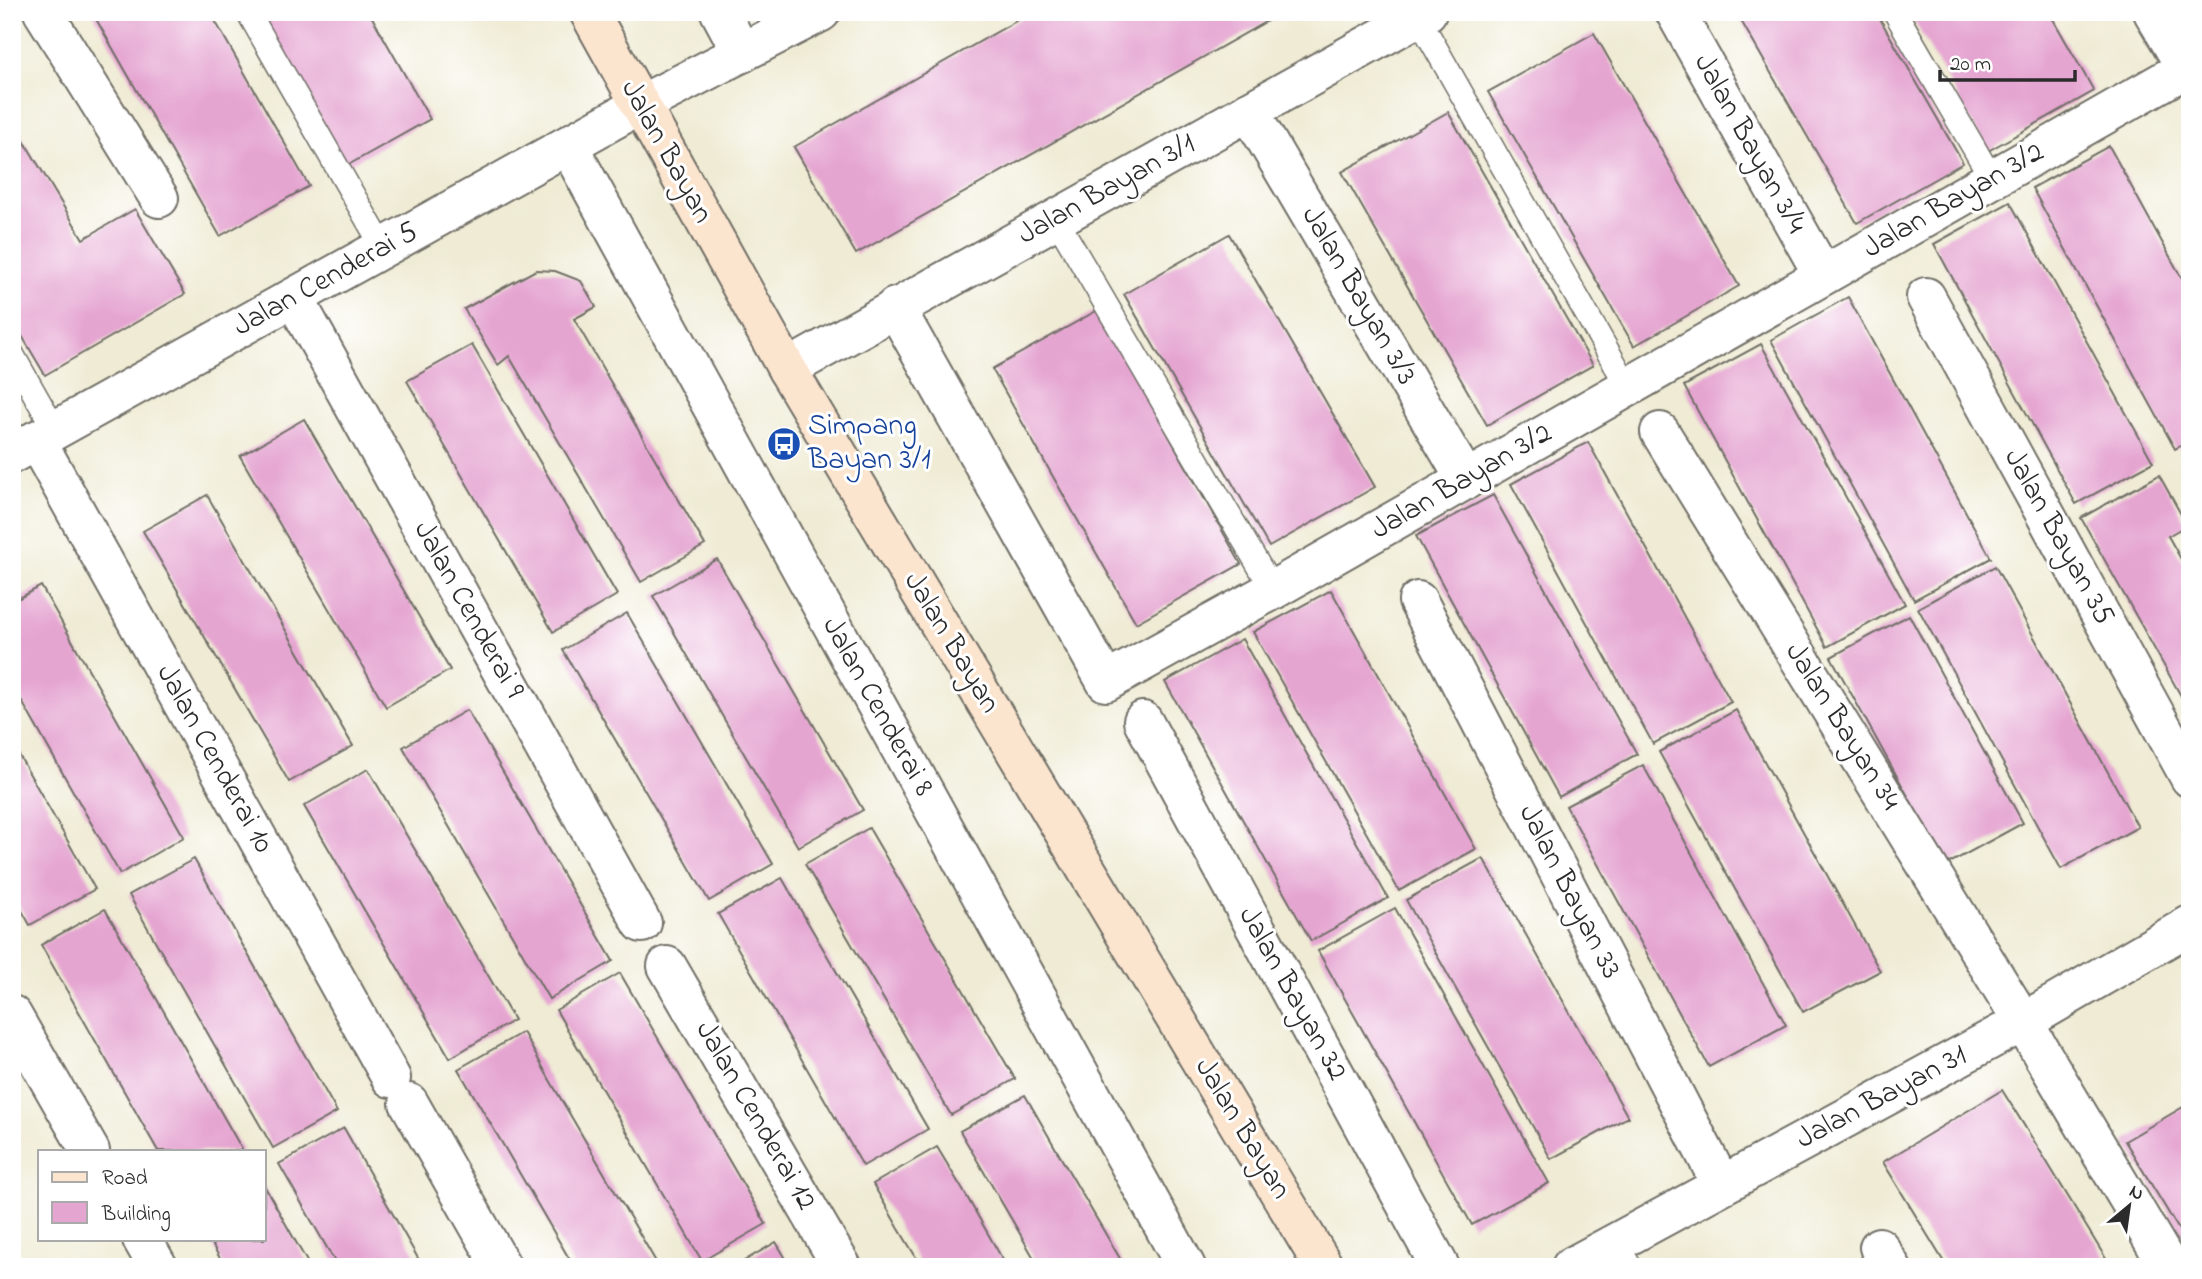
<svg xmlns="http://www.w3.org/2000/svg" width="2202" height="1279" font-family="'Indie Flower',sans-serif">
<style>
.building{fill:#e5a5d1}
.lines{fill:none;stroke-linecap:round;stroke-linejoin:round}
.lane-casing{stroke:#706e66;stroke-width:26}
.street-casing{stroke:#706e66;stroke-width:42}
.secondary-casing{stroke:#706e66;stroke-width:42}
.lane{stroke:#fff;stroke-width:23}
.street{stroke:#fff;stroke-width:38}
.secondary{stroke:#fce5cf;stroke-width:38}
.labels{text-anchor:middle;dominant-baseline:central;stroke-width:6;stroke-linejoin:round;paint-order:stroke}
.street-label{font-size:30px;fill:#2b2b2b;stroke:#fff}
.transit-label{font-size:30px;fill:#164399;stroke:#fff;text-anchor:start}
</style>
<rect width="100%" height="100%" fill="#fff"/>
<filter id="ink" filterUnits="userSpaceOnUse"><feTurbulence type="fractalNoise" baseFrequency=".0143" numOctaves="2"/><feDisplacementMap in="SourceGraphic" scale="14" xChannelSelector="R" yChannelSelector="G"/><feConvolveMatrix kernelMatrix="1 2 1 2 8 2 1 2 1" color-interpolation-filters="sRGB"/></filter>
<filter id="wash" filterUnits="userSpaceOnUse"><feTurbulence type="fractalNoise" baseFrequency=".00686" numOctaves="4" result="noise"/><feDisplacementMap in="SourceGraphic" scale="28" xChannelSelector="R" yChannelSelector="G"/><feGaussianBlur stdDeviation="1.57" result="paint"/><feColorMatrix in="noise" values="0 0 0 0 0 0 0 0 0 0 0 0 0 0 0 0 0 1.4 0 .05"/><feComposite in="paint" operator="in"/></filter>
<g filter="url(#wash)">
<rect width="100%" height="100%" fill="#efebd4"/>
<g id="blocks">
<g class="building">
<path d="M92,12H210L309,186L220,236Z"/>
<path d="M252,12H369L430,119L341,169Z"/>
<path d="M1032,12H1283L856,254L794,147Z"/>
<path d="M1736,12H1876L1963,163L1857,223Z"/>
<path d="M1909,12H2049L2094,91L1988,151Z"/>
<path d="M1594,33L1739,286L1634,346L1488,92Z"/>
<path d="M1448,112L1593,365L1487,425L1342,172Z"/>
<path d="M12,121L83,239L135,209L185,294L45,375L12,319Z"/>
<path d="M2109,146L2190,293V441L2175,449L2032,188Z"/>
<path d="M2010,202L2153,462L2076,504L1934,244Z"/>
<path d="M1229,234L1375,487L1269,547L1124,294Z"/>
<path d="M536,270L555,271L581,281L596,307L574,319L705,545L641,582L509,356L498,365L464,309Z"/>
<path d="M1848,297L1991,558L1914,600L1771,340Z"/>
<path d="M1098,310L1241,564L1136,623L992,369Z"/>
<path d="M1761,344L1905,604L1827,647L1684,386Z"/>
<path d="M472,345L617,595L553,632L407,381Z"/>
<path d="M304,419L450,670L386,707L240,456Z"/>
<path d="M1588,442L1731,702L1653,744L1511,484Z"/>
<path d="M2159,475L2187,525L2168,536L2190,575V712L2081,518Z"/>
<path d="M207,495L353,746L289,782L143,531Z"/>
<path d="M1493,495L1637,754L1559,797L1416,536Z"/>
<path d="M717,559L863,810L798,847L653,596Z"/>
<path d="M1995,566L2138,827L2061,869L1918,608Z"/>
<path d="M41,586L184,837L120,874L12,684V602Z"/>
<path d="M1331,590L1476,849L1399,891L1253,632Z"/>
<path d="M627,613L773,864L709,901L563,650Z"/>
<path d="M1909,615L2023,823L1946,865L1831,657Z"/>
<path d="M1242,639L1388,898L1311,941L1165,682Z"/>
<path d="M467,710L613,961L549,999L403,747Z"/>
<path d="M1736,710L1880,971L1803,1012L1659,752Z"/>
<path d="M12,743L95,889L30,925L12,893Z"/>
<path d="M1643,765L1786,1025L1709,1067L1566,806Z"/>
<path d="M368,769L514,1020L450,1058L304,806Z"/>
<path d="M869,828L1015,1079L951,1115L805,864Z"/>
<path d="M1483,858L1628,1117L1551,1159L1406,900Z"/>
<path d="M194,859L337,1112L273,1148L129,895Z"/>
<path d="M782,878L928,1129L863,1166L718,914Z"/>
<path d="M1395,908L1549,1183L1472,1225L1318,951Z"/>
<path d="M105,909L163,1010L243,1151H158L41,945Z"/>
<path d="M620,973L766,1224L702,1261L556,1010Z"/>
<path d="M523,1032L551,1082L659,1267H574L502,1143L458,1069Z"/>
<path d="M2002,1090L2047,1162L2111,1267H1947L1883,1162Z"/>
<path d="M1025,1095L1068,1170L1125,1267H1039L1019,1232L960,1131Z"/>
<path d="M2190,1103V1248L2125,1141Z"/>
<path d="M344,1128L358,1153L423,1267H338L279,1164Z"/>
<path d="M937,1147L967,1197L1007,1267H922L902,1234L873,1184Z"/>
<path d="M264,1185L274,1203L310,1267H225L209,1239H264Z"/>
<path d="M776,1242L791,1267H734Z"/>
</g>
</g>
</g>
<g filter="url(#ink)">
<use href="#blocks" fill-opacity="0" stroke="#706e66" stroke-width="2"/>
<g class="lines">
<g class="lane-casing">
<g id="lane">
<path d="M248,12L384,249"/>
<path d="M1895,12L1992,179"/>
<path d="M1418,17L1628,387"/>
<path d="M1056,219L1273,590"/>
<path d="M12,354L55,430"/>
<path d="M1615,1242L1630,1267"/>
</g>
</g>
<g class="street-casing">
<g id="street">
<path d="M43,12L159,198"/>
<path d="M720,12L742,53"/>
<path d="M1675,12L1823,275"/>
<path d="M2153,12L2186,68"/>
<path d="M1249,111L1466,480"/>
<path d="M569,147L1186,1267"/>
<path d="M1926,297L2190,778"/>
<path d="M294,298L642,923"/>
<path d="M895,307L1106,682L1273,590L2190,66"/>
<path d="M787,369L1427,12"/>
<path d="M1660,432L2023,1022L2169,1267"/>
<path d="M36,440L391,1078"/>
<path d="M12,454L640,105L821,12"/>
<path d="M1418,601L1721,1184"/>
<path d="M1143,721L1440,1267"/>
<path d="M667,966L842,1267"/>
<path d="M12,1015L90,1151"/>
<path d="M409,1103L502,1267"/>
<path d="M142,1239L158,1267"/>
<path d="M1879,1247L1891,1267"/>
<path d="M1571,1267L2023,1022L2190,925"/>
</g>
</g>
<g class="secondary-casing">
<path id="secondary" d="M589,12L787,369L1324,1267"/>
</g>
<use href="#lane" class="lane"/>
<use href="#street" class="street"/>
<use href="#secondary" class="secondary"/>
</g>
</g>
<defs>
<g id="bus-disc" transform="scale(1.75)"><circle r="9.5" fill="#1a4fb4" stroke="#fff"/><path d="M-5-6H5V4H4V6H2V4H-2V6H-4V4H-5ZM-3.5-4V0h7V-4ZM-3.5 1.2v1.5H-2V1.2ZM2 1.2v1.5H3.5V1.2Z" fill="#fff"/></g>
</defs>
<g fill-rule="evenodd">
<use href="#bus-disc" x="784" y="444"/>
</g>
<g class="labels">
<g class="street-label">
<text transform="translate(1749 144) rotate(61)">Jalan Bayan 3/4</text>
<text transform="translate(666 152) rotate(61)">Jalan Bayan</text>
<text transform="translate(1107 190) rotate(-29)">Jalan Bayan 3/1</text>
<text transform="translate(1954 201) rotate(-30)">Jalan Bayan 3/2</text>
<text transform="translate(326 280) rotate(-29)">Jalan Cenderai 5</text>
<text transform="translate(1358 296) rotate(60)">Jalan Bayan 3/3</text>
<text transform="translate(1462 482) rotate(-30)">Jalan Bayan 3/2</text>
<text transform="translate(2058 537) rotate(61)">Jalan Bayan 35</text>
<text transform="translate(468 610) rotate(61)">Jalan Cenderai 9</text>
<text transform="translate(951 643) rotate(59)">Jalan Bayan</text>
<text transform="translate(877 707) rotate(61)">Jalan Cenderai 8</text>
<text transform="translate(1842 727) rotate(58)">Jalan Bayan 34</text>
<text transform="translate(214 759) rotate(61)">Jalan Cenderai 10</text>
<text transform="translate(1569 892) rotate(63)">Jalan Bayan 33</text>
<text transform="translate(1292 994) rotate(61)">Jalan Bayan 32</text>
<text transform="translate(1882 1098) rotate(-28)">Jalan Bayan 31</text>
<text transform="translate(755 1116) rotate(60)">Jalan Cenderai 12</text>
<text transform="translate(1242 1129) rotate(59)">Jalan Bayan</text>
</g>
<g class="transit-label">
<text x="808" y="427">Simpang<tspan x="808" dy="34">Bayan 3/1</tspan></text>
</g>
</g>
<rect width="2202" height="1279" fill="none" stroke="#fff" stroke-width="42"/>
<rect x="38" y="1150" width="228" height="91" fill="#ffffff" stroke="#aaaaaa" stroke-width="2"/>
<rect x="52" y="1172" width="35" height="10" fill="#fce5cf" stroke="#aaaaaa" stroke-width="2"/>
<text x="102" y="1184" font-size="21" fill="#2b2b2b">Road</text>
<rect x="52" y="1202" width="35" height="21" fill="#e5a5d1" stroke="#aaaaaa" stroke-width="2"/>
<text x="102" y="1220" font-size="21" fill="#2b2b2b">Building</text>
<g transform="translate(2129 1206) rotate(29)" stroke="#ffffff" stroke-width="5" paint-order="stroke">
<path d="M0-5L12 26L0 18L-12 26Z" fill="#2b2b2b"/>
<text y="-10" font-size="19" font-weight="bold" text-anchor="middle" fill="#2b2b2b">N</text>
</g>
<path d="M1940 70v10h135v-10" fill="none" stroke="#2b2b2b" stroke-width="3.5"/>
<text x="1950" y="70" font-size="21" fill="#2b2b2b" stroke="#ffffff" stroke-width="5" paint-order="stroke">20 m</text>
</svg>
